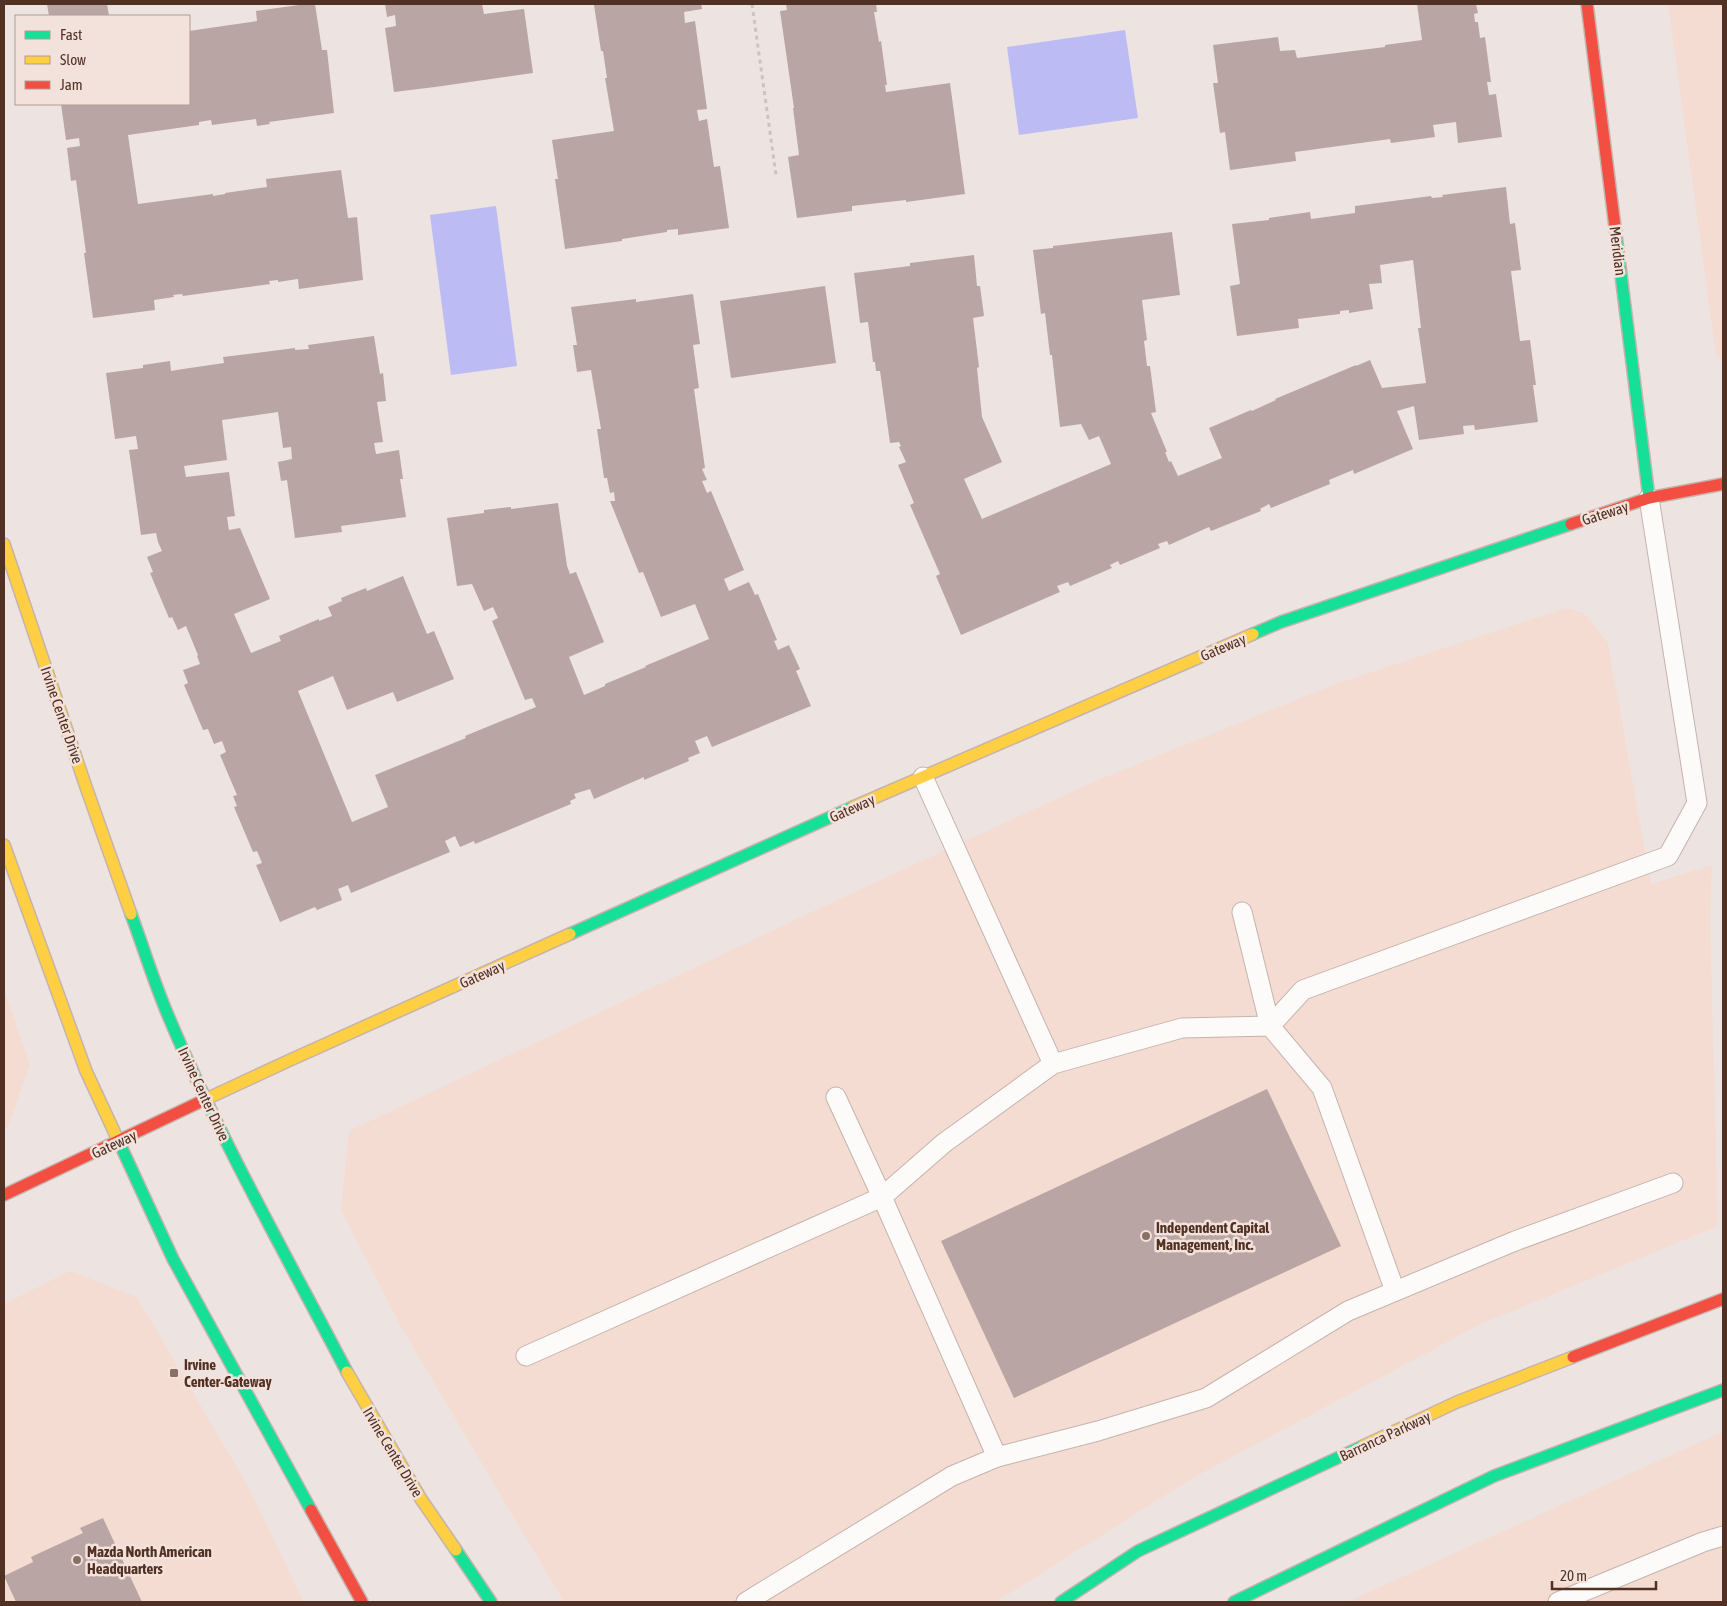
<svg xmlns="http://www.w3.org/2000/svg" width="1727" height="1606" font-family="'Asap Condensed',sans-serif">
<style>
.built{fill:#f4dcd2}
.water{fill:#bdbbf3}
.building{fill:#b9a5a3}
.lines{fill:none;stroke-linecap:round;stroke-linejoin:round}
.lane-casing{stroke:#c5b3ac;stroke-width:21}
.fast-casing{stroke:#c5b3ac;stroke-width:14}
.slow-casing{stroke:#c5b3ac;stroke-width:14}
.jam-casing{stroke:#c5b3ac;stroke-width:14}
.path{stroke:#cbc3bf;stroke-width:3;stroke-dasharray:4 4;stroke-linecap:butt}
.lane{stroke:#fcfbfa;stroke-width:19}
.fast{stroke:#16e098;stroke-width:11}
.slow{stroke:#ffcf43;stroke-width:11}
.jam{stroke:#f24e42;stroke-width:11}
.poi-dot{fill:#887066;stroke:#f3e2db;stroke-width:2}
.labels{text-anchor:middle;dominant-baseline:central;stroke-width:5;stroke-linejoin:round;paint-order:stroke}
.street-label{font-size:15px;fill:#513124;stroke:#f3e2db}
.poi-label{font-size:15px;font-weight:bold;fill:#513124;stroke:#f3e2db;text-anchor:start}
</style>
<rect width="100%" height="100%" fill="#ede4e1"/>
<g class="built">
<path d="M1668,4H1723V361L1716,357Z"/>
<path d="M1566,608L1584,613L1608,643L1651,884L1712,865L1710,916L1718,1226L1479,1325L1191,1479L996,1602H564L402,1329L341,1210L349,1131L833,902L1093,782L1338,683Z"/>
<path d="M4,988L30,1065L8,1127L4,1129Z"/>
<path d="M70,1271L137,1297L249,1488L304,1602H4V1304Z"/>
<path d="M1723,1433V1602H1347L1715,1435Z"/>
</g>
<g class="water">
<path d="M1125,30L1138,118L1019,135L1007,47Z"/>
<path d="M496,206L517,366L451,375L430,215Z"/>
</g>
<g class="building">
<path d="M47,4H107L109,16H49Z"/>
<path d="M306,4H315L322,50H327L334,113L269,122L270,124L257,126L256,119L212,125L211,120L199,122V125L128,135L138,204L213,194V196L225,194V193L267,187L266,179L341,170L348,218L357,217L363,280L299,289L298,279L278,282V280L269,281L270,284L183,296L182,294L173,295L174,297L154,300L155,310L93,318L84,253H86L76,180L71,181L67,148L80,146L79,138L66,140L61,104H189V31L257,21L256,11Z"/>
<path d="M385,4H482L484,14L524,9L533,73L435,87L394,92L385,28L396,26L395,15L387,17Z"/>
<path d="M601,4H701L702,9L684,12L685,23L695,21L707,109L697,110L699,121L707,119L714,167L720,166L729,228L678,235V229L667,230V232L622,239V241L565,249L555,179H558L552,140L614,131L605,78H607L603,51H601L594,5Z"/>
<path d="M786,4H876L877,12H874L879,42L881,41L887,85H885L886,92L950,83L965,194L906,202V200L852,206V211L797,218L788,157L799,155L793,108H794L780,11L787,10Z"/>
<path d="M1417,4H1476L1478,13L1474,14L1475,22H1478L1480,38L1485,37L1491,82H1487L1489,95L1496,94L1502,137L1458,143L1456,122L1433,125L1435,137L1391,143L1390,139L1295,152L1296,161L1230,170L1225,132L1220,133L1213,83H1218L1213,45L1278,37L1280,51L1295,50L1297,58L1385,47V45L1422,40Z"/>
<path d="M1506,187L1510,224L1515,223L1521,270L1511,271L1520,341L1530,340L1536,385H1533L1538,422L1475,430L1474,425L1463,426L1464,434L1419,440L1414,406L1397,411L1413,449L1354,474L1353,470L1329,480L1330,484L1271,508L1269,504L1260,509L1261,511L1211,531L1209,527L1169,545L1167,541L1158,544L1160,548L1120,565L1118,561L1110,565L1112,568L1070,586L1068,582L1057,586L1060,592L961,635L936,576L940,574L910,505L914,503L898,465L906,462L899,447L901,446L899,442L890,443L880,371H876L875,362H873L868,322L860,323L854,273L910,266V263L974,255L977,286H980L984,316L973,318L979,367L977,368L982,417L1002,462L964,479L982,519L1111,464L1099,436L1089,440L1081,424L1060,427L1052,355H1050L1045,313L1041,314L1033,250L1053,248V246L1172,232L1180,295L1142,300L1147,340L1144,341L1147,366H1150L1156,412L1151,413L1167,452H1165L1169,462L1171,461L1178,476L1222,458L1209,428L1251,410L1252,411L1276,400L1275,399L1356,365V366L1370,360L1382,388L1426,383L1418,328H1421L1413,260L1380,265L1382,283L1369,284L1373,309L1349,313V310L1340,311V314L1298,319L1299,328L1237,336L1230,286L1240,284L1232,224L1269,220V218L1310,212L1311,219L1355,213V206L1431,196L1432,198L1443,197L1442,195Z"/>
<path d="M825,286L836,363L731,378L720,301Z"/>
<path d="M693,294L700,344L693,345L699,388L694,389L705,468L702,469L707,480L702,481L707,493L711,491L744,570L724,579L729,591L749,582L755,595L758,594L777,640L774,641L778,650L789,645L800,669L796,671L811,706L712,747L707,736L695,741L700,753L688,758L689,761L644,780V777L594,799L590,789L574,794L576,798L570,801L571,804L475,844L474,841L460,847L455,836L445,841L450,852L351,893L348,885L338,889L342,900L317,910L315,907L280,922L256,865L262,863L257,851L253,852L234,807L237,806L233,796L237,795L220,755L226,752L222,741L214,744L208,729L203,730L184,685L188,683L183,670L200,664L197,656L198,655L186,626L178,630L172,617L169,618L150,573L153,572L147,557L162,551L158,542L156,533L141,535L129,450L138,449L136,436L115,439L106,373L143,368V365L170,361L171,371L183,369L224,363L223,357L295,348V350L309,349L308,345L374,336L380,374L383,373L386,401L377,402L383,442L374,443L376,454L399,450L403,479H400L406,517L341,526L342,532L295,538L287,480L281,481L278,462L292,459L291,447L283,448L278,412L222,420L227,460L184,466L186,477L229,472L235,516L227,517L229,530L240,528L270,599L234,614L251,653L281,641L279,636L319,619V621L332,616L328,607L342,601L341,598L366,588L367,591L403,576L427,634L434,631L454,679L397,702L393,692L347,710L333,676L298,691L352,822L388,807L375,775L466,738L465,736L536,707L532,698L525,700L492,621L498,618L493,607L484,611L472,584L457,586L447,518L484,513V510L511,507V509L558,503L567,566L570,574L576,572L604,642L569,657L584,695L605,686V684L646,667L645,666L709,639L695,604L661,617L643,572L639,573L610,501H615L614,492L610,493L607,478H604L597,429H601L591,370L577,372L573,345H577L571,307L636,299V302Z"/>
<path d="M1267,1089L1341,1246L1014,1398L941,1241Z"/>
<path d="M103,1518L142,1602H16L4,1576L33,1562L31,1557L83,1533L80,1528Z"/>
</g>
<g class="lines">
<g class="lane-casing">
<g id="lane">
<path d="M923,777L1053,1064"/>
<path d="M1242,912L1270,1026"/>
<path d="M1270,1026L1303,990L1668,856L1697,803L1649,498"/>
<path d="M526,1356L882,1197L836,1097"/>
<path d="M997,1457L882,1197L944,1143L1053,1064L1182,1028L1270,1026L1322,1088L1395,1291"/>
<path d="M746,1602L952,1476L997,1457L1098,1431L1206,1398L1348,1311L1515,1241L1673,1183"/>
<path d="M1558,1602L1703,1542L1723,1536"/>
</g>
</g>
<g class="fast-casing">
<g id="fast">
<path d="M1616,235L1649,498"/>
<path d="M1253,634L1281,622L1571,524"/>
<path d="M131,914C144,949 155,986 170,1020C221,1141 286,1255 347,1372"/>
<path d="M570,934L853,807"/>
<path d="M118,1140L173,1259L311,1510"/>
<path d="M456,1550L491,1602"/>
<path d="M1061,1602L1138,1551L1363,1446"/>
<path d="M1234,1602L1494,1476L1723,1390"/>
</g>
</g>
<g class="slow-casing">
<g id="slow">
<path d="M4,544L86,787L131,914"/>
<path d="M853,807L1253,634"/>
<path d="M4,845L86,1071L118,1140"/>
<path d="M202,1101L288,1061L570,934"/>
<path d="M347,1372L421,1499L456,1550"/>
<path d="M1363,1446L1457,1402L1573,1357"/>
</g>
</g>
<g class="jam-casing">
<g id="jam">
<path d="M1587,4L1616,235"/>
<path d="M1571,524L1649,498L1723,484"/>
<path d="M4,1195L202,1101"/>
<path d="M1573,1357L1723,1299"/>
<path d="M311,1510L362,1602"/>
</g>
</g>
<path class="path" d="M752,4L776,175"/>
<use href="#lane" class="lane"/>
<use href="#fast" class="fast"/>
<use href="#slow" class="slow"/>
<use href="#jam" class="jam"/>
</g>
<g class="poi-dot">
<circle cx="1146" cy="1236" r="5"/>
<rect x="169" y="1368" width="10" height="10" rx="2.5"/>
<circle cx="77" cy="1560" r="5"/>
</g>
<g class="labels">
<g class="street-label">
<text transform="translate(1618 251) rotate(83)">Meridian</text>
<text transform="translate(1605 513) rotate(-18)">Gateway</text>
<text transform="translate(1223 647) rotate(-23)">Gateway</text>
<text transform="translate(62 715) rotate(71)">Irvine Center Drive</text>
<text transform="translate(852 808) rotate(-24)">Gateway</text>
<text transform="translate(482 974) rotate(-24)">Gateway</text>
<text transform="translate(204 1094) rotate(65)">Irvine Center Drive</text>
<text transform="translate(114 1144) rotate(-25)">Gateway</text>
<text transform="translate(1385 1436) rotate(-25)">Barranca Parkway</text>
<text transform="translate(393 1452) rotate(59)">Irvine Center Drive</text>
</g>
<g class="poi-label">
<text x="1156" y="1227">Independent Capital<tspan x="1156" dy="17">Management, Inc.</tspan></text>
<text x="184" y="1364">Irvine<tspan x="184" dy="17">Center-Gateway</tspan></text>
<text x="87" y="1551">Mazda North American<tspan x="87" dy="17">Headquarters</tspan></text>
</g>
</g>
<rect width="1727" height="1606" fill="none" stroke="#513124" stroke-width="10"/>
<rect x="15" y="15" width="175" height="90" fill="#f3e2db" stroke="#b29b92"/>
<rect x="25" y="31" width="25" height="8" fill="#16e098" stroke="#b29b92"/>
<text x="60" y="40" font-size="15" fill="#513124">Fast</text>
<rect x="25" y="56" width="25" height="8" fill="#ffcf43" stroke="#b29b92"/>
<text x="60" y="65" font-size="15" fill="#513124">Slow</text>
<rect x="25" y="81" width="25" height="8" fill="#f24e42" stroke="#b29b92"/>
<text x="60" y="90" font-size="15" fill="#513124">Jam</text>
<path d="M1552 1581v8h104v-8" fill="none" stroke="#513124" stroke-width="2.5"/>
<text x="1560" y="1581" font-size="15" fill="#513124" stroke="#f3e2db" stroke-width="4" paint-order="stroke">20 m</text>
</svg>
